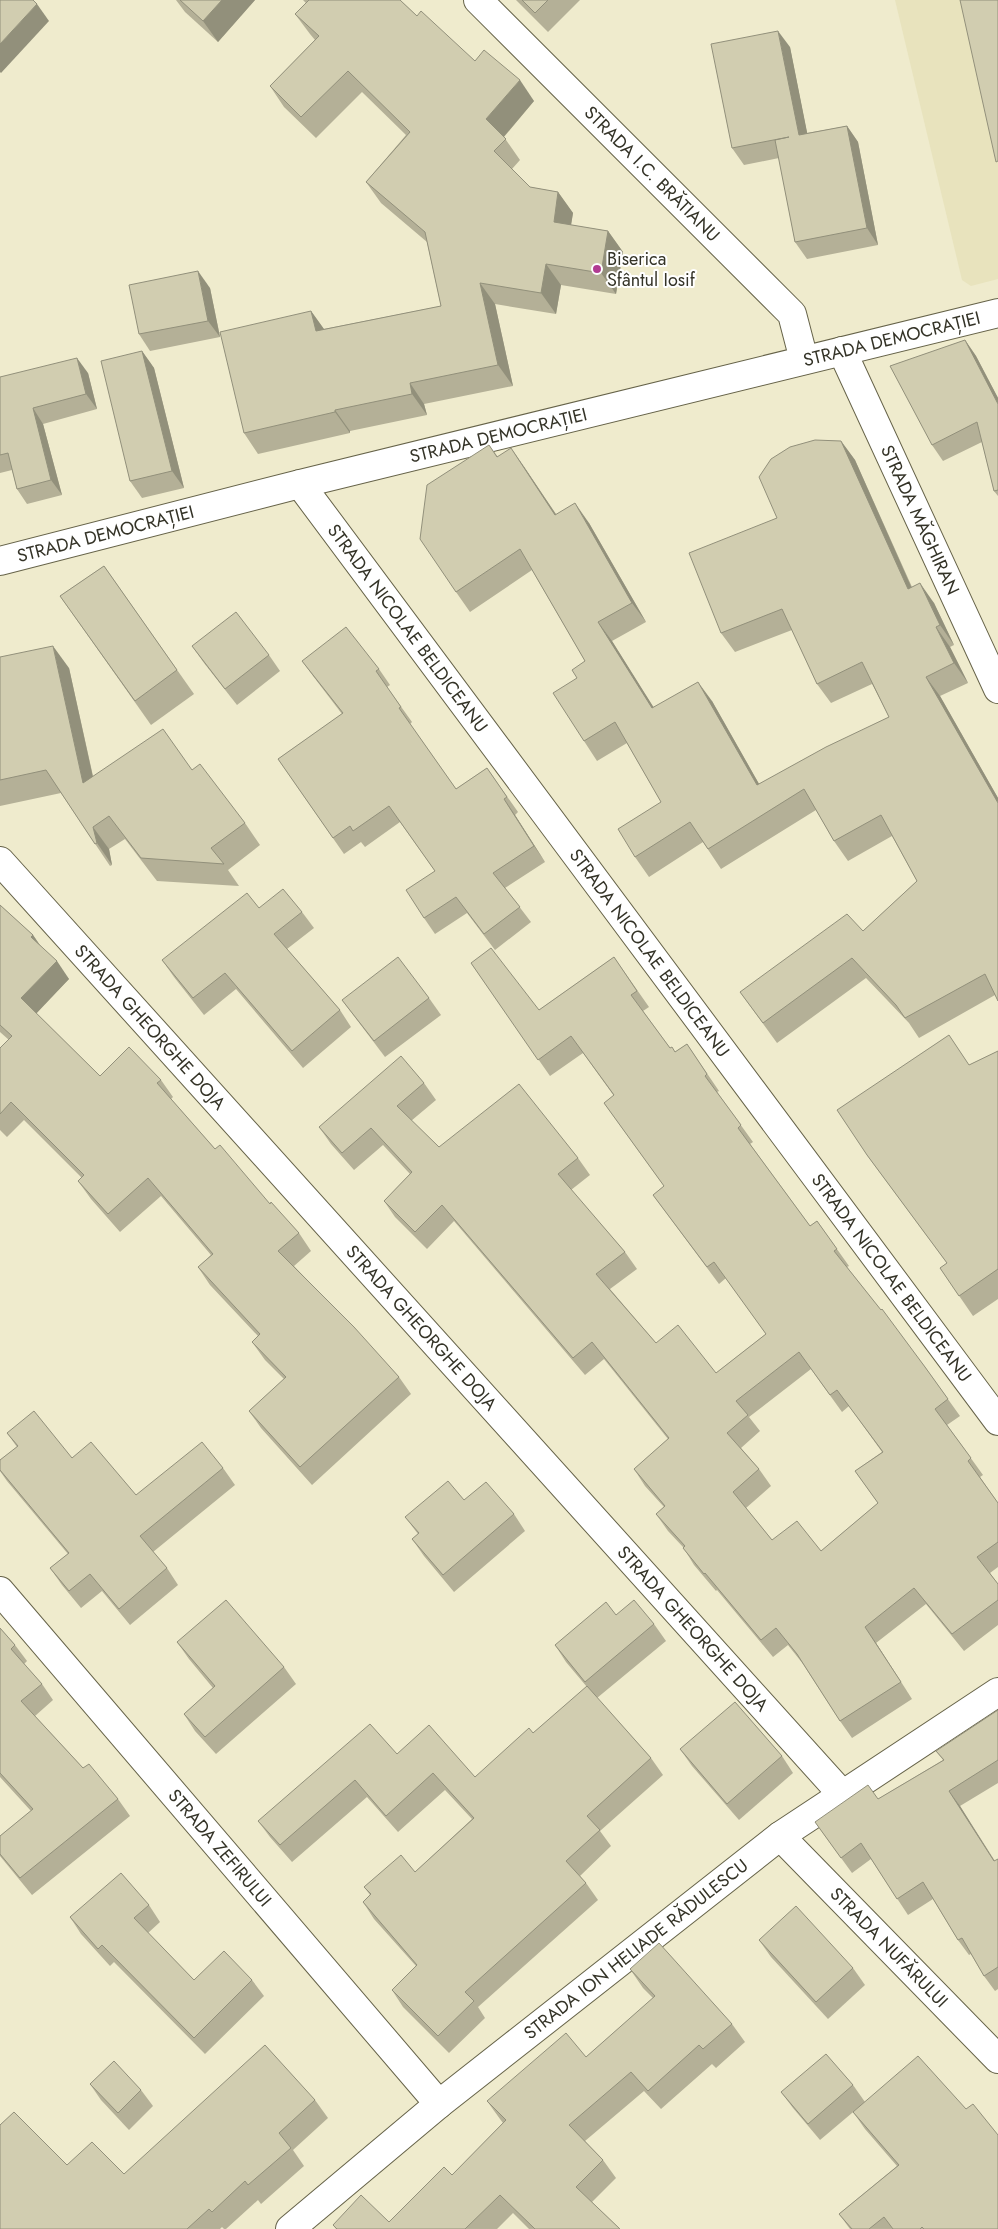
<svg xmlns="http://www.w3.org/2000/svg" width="998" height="2229" font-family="Jost,sans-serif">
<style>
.built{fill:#e8e3bd}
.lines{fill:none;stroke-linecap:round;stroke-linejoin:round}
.minor-casing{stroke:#666349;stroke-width:30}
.minor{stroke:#fff;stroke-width:28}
.wall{fill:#b4b097;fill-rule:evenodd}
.shaded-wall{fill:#92907b}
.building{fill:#d1cdb0;stroke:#92907b;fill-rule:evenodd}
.poi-dot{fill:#b13b92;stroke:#fff;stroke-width:2}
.labels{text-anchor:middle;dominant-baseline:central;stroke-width:4;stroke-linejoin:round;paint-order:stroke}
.street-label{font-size:18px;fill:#343327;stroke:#fff}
.poi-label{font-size:18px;fill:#343327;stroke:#fff;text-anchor:start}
</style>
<rect width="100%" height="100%" fill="#efebcd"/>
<path class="built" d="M895,0H998V279L971,286L962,280Z"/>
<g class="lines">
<g class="minor-casing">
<g id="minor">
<path id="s1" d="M478,0L792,314L804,360"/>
<path id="s2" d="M842,351L998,689"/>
<path id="s3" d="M300,484L998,1421"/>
<path id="s4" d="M0,561L300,484L998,313"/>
<path id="s5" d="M0,861L842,1794"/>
<path id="s6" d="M0,1591L439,2104"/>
<path id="s7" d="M780,1836L998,2059"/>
<path id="s8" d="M290,2229L439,2104L780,1836L998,1692"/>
</g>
</g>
<use href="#minor" class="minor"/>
</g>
<g class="wall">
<path d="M176,0H255L218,42L185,12Z"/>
<path d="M303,0H400L417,16L475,61L534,101L504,137L520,160L512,169L530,187L558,192L573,213L571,225L608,231L623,252L616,294L561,285L556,314L495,304L513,386L424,404L427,415L350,431V433L258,454L244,433L311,311L324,329L441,306L427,242L381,203L366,182L406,135L362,92L316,138L284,107L270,86L315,40L310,34L295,14L306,3Z"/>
<path d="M516,0H580L548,32Z"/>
<path d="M790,47L807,133L847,126L858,142L878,245L807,259L795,242L779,158L744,165L732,148Z"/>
<path d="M210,288L220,337L150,351L139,334Z"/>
<path d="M965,340L976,356L998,398V496L994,491L982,442L943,461L932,445Z"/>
<path d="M142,351L154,368L184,488L142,498L130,481Z"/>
<path d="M88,373L97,409L43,424L62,495L27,504L17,489L12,470L0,473V377Z"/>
<path d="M841,441L855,460L912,587L934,603L954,645L950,647L968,683L940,696L998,798V1001L995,995L919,1038L909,1023L866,978L777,1043L740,992L863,931L917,881L892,836L848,861L834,841L816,810L721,869L703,842L649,877L635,857L661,802L627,743L597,761L584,741L577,678L585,661L532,570L470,612L456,592L489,445L498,457L511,448L556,514L589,523L646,622L612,641L653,707L712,701L759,784L889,717L872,684L831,703L817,684L792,630L735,652L721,633L777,518Z"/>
<path d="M104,566L194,694L151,725L60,596Z"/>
<path d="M192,646L269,655L280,671L237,705L204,663Z"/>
<path d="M0,657L69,668L93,776L192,770L245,823L260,845L228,870L239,886L157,881L125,839L109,849L112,865L110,866L61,793L0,806Z"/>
<path d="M302,661L379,669L390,685L387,687L412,722L410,724L456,789L487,768L518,812L515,815L545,862L505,888L531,922L495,950L467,913L435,934L424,918L435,871L400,822L365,847L361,842L344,854L278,759L342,714L313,676Z"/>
<path d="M0,905L33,935L40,945L69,979L36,1013L100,1076L161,1080L173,1097L171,1099L215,1149L299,1233L311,1251L294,1266L399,1377L411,1394L312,1485L261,1428L249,1411L284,1379L265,1360L252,1342L258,1336L210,1285L198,1267L211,1255L161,1196L120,1232L91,1199L78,1181L82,1178L24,1120L7,1137L0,1130V1048L9,1040L0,1032Z"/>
<path d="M259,908L302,912L314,928L287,949L340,1010L351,1027L303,1068L236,989L204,1015L174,977L162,960Z"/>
<path d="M614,957L649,1007L643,1011L670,1048L675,1052L687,1044L719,1091L717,1092L753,1142L750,1144L810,1226L817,1221L849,1266L847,1267L925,1367L960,1416L947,1425L983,1475L980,1477L998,1503V1567L990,1573L998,1584V1625L964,1651L926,1604L876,1643L912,1699L852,1738L840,1721L803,1664L788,1645L773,1657L717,1590L716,1591L694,1565L683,1547L668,1531L656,1514L664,1507L645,1486L634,1469L668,1439L604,1359L585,1375L454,1221L427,1249L395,1217L384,1201L410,1174L383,1145L354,1170L331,1144L319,1127L424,1083L436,1100L411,1121L439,1147L578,1158L590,1175L571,1190L625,1252L637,1269L610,1289L656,1343L716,1373L766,1334L726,1278L719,1284L653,1195L664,1186L604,1103L614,1096L583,1053L550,1076L471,963L539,1010ZM811,1369L842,1412L849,1406L882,1452L855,1471L878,1503L821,1551L772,1540L746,1508L771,1486L759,1469L741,1448L760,1431L749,1417Z"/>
<path d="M429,998L441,1015L385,1057L354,1016L342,1000Z"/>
<path d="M998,1051V1299L973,1316L940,1268L947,1263L867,1155L969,1065Z"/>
<path d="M7,1433L72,1458L136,1495L223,1468L235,1485L153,1552L167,1568L178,1585L130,1625L102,1591L81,1608L62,1585L50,1568L68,1554L7,1481L0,1471V1460L17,1447Z"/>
<path d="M464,1500L514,1514L525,1531L454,1592L424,1556L412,1539L418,1534L405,1517Z"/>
<path d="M616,1615L654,1624L666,1641L597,1698L651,1758L663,1775L600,1831L611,1846L580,1876L586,1883L598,1900L478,2007L485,2018L449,2053L403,2007L392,1990L416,1966L374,1919L363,1902L370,1895L364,1887L415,1872L472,1819L445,1790L398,1832L367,1797L292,1862L270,1837L258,1821L397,1754L475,1777L533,1733L587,1687L566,1662L555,1645Z"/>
<path d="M0,1628L15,1645L27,1661L24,1664L42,1684L53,1700L35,1716L83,1768L118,1799L130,1816L32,1895L0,1856V1836L31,1811L0,1777Z"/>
<path d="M177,1642L284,1667L296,1684L216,1754L195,1731L184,1714L213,1688L189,1659Z"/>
<path d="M998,1710V1783L960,1806L995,1861L998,1859V1989L995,1991L984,1976L971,1954L969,1955L958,1940L933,1899L908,1915L871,1859L852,1873L815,1822L878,1799L943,1760L936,1751Z"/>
<path d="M680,1749L782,1756L793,1773L739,1820L692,1766Z"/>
<path d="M149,1905L160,1922L148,1933L194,1980H252L264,1996L205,2054L114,1962L110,1966L81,1934L70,1917Z"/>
<path d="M759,1940L853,1968L865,1985L828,2019L771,1957Z"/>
<path d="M630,1969L732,2024L745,2042L716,2068L712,2064L661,2109L644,2091L585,2141L603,2160L616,2178L592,2202L620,2229H529L513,2213L497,2229H336L333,2225L389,2222L452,2175L503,2123L500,2119L487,2101L586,2057L653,1998L643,1988Z"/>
<path d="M90,2084L141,2090L153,2106L129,2130L101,2100Z"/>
<path d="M853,2085L865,2102L820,2140L793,2108L781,2092Z"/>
<path d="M315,2100L328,2118L293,2150L304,2166L261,2204L258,2200L226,2229H224L222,2227L220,2229H0L67,2165L124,2174Z"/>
<path d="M966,2109L998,2229H850L839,2214L897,2166L865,2129L853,2112Z"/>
</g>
<g class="shaded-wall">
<path d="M222,0H255L218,42L203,21Z"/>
<path d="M37,4L49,21L1,73L0,72V44Z"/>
<path d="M778,31L790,47L811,152L799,135Z"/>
<path d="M520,80L534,101L501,140L486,119Z"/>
<path d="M847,126L858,142L878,245L867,228Z"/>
<path d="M558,192L573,213L568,243L554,222Z"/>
<path d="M608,231L623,252L616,294L601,273Z"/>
<path d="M546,264L561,285L556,314L541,293Z"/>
<path d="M198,271L210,288L220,337L208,321Z"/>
<path d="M480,283L495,304L513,386L498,365Z"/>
<path d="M311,311L326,332L316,331Z"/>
<path d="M965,340L976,356L998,398V404Z"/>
<path d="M142,351L154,368L184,488L172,471Z"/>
<path d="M77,358L88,373L97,409L86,394Z"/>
<path d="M410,383L424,404L427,415L412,394Z"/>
<path d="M33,408L43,424L62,495L51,480Z"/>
<path d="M335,410L350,431V433L335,412Z"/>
<path d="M841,441L855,460L921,609L908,589Z"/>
<path d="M511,448L525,468L569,534L555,515Z"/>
<path d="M575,503L589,523L646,622L632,603Z"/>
<path d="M920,583L934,603L954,645L940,625Z"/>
<path d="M598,622L612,641L666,727L652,708Z"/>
<path d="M936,627L950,647L968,683L954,663Z"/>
<path d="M53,646L69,668L99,805L83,783Z"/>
<path d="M926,677L940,696L998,798V803Z"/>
<path d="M698,682L712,701L771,805L757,785Z"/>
<path d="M504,799L515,815L545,862L534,846Z"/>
<path d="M93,827L109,849L112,865L97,843Z"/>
<path d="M33,935L45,953L31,937Z"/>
<path d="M57,961L69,979L34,1016L21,998Z"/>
<path d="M865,1627L876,1643L912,1699L901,1682Z"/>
<path d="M949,1791L960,1806L998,1867Z"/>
</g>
<g class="building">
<path d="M0,0H33L37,4L0,44Z"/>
<path d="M180,0H222L203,21Z"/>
<path d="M309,0H400L417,16L421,11L475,61L484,50L520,80L486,119L506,139L494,151L530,187L558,192L554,222L608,231L601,273L546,264L541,293L480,283L498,365L410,383L412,394L335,410V412L244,433L220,332L311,311L316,331L441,306L425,232L366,182L410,132L348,71L301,117L270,86L319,36L295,14Z"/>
<path d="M522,0H548L535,13Z"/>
<path d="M960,0H998V161L996,162Z"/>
<path d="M778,31L799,135L847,126L867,228L795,242L775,140L789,137L732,148L711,44Z"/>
<path d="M198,271L208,321L139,334L129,285Z"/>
<path d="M965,340L998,404V490L994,491L977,422L932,445L890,366Z"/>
<path d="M142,351L172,471L130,481L101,361Z"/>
<path d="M77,358L86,394L33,408L51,480L17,489L8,453L0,455V377Z"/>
<path d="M815,440L841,441L908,589L920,583L940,625L936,627L954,663L926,677L998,803V1001L985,974L905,1018L896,1005L852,958L763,1023L740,992L847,914L863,931L917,881L881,815L834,841L804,789L708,849L690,822L635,857L618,829L661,802L615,722L584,741L553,693L577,678L572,670L585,661L520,549L456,592L420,539L427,485L489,445L497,457L511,448L555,515L575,503L632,603L598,622L652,708L698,682L757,785L826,747L889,717L862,662L817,684L782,609L721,633L689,553L777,518L759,477L771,459L790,447Z"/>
<path d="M104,566L177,670L135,701L60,596Z"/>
<path d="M236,612L269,655L225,689L192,646Z"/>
<path d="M346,627L379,669L376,671L401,707L399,708L456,789L487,768L507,797L504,799L534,846L493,873L520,907L484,934L456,897L424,918L406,890L435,871L389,806L353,831L350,826L333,838L278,759L343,713L302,661Z"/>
<path d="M53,646L83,783L163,729L192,770L200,764L245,823L211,848L224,864L141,858L109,816L93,827L97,843L95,844L46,770L0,780V657Z"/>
<path d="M283,889L302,912L274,934L340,1010L292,1051L225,973L193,998L162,960L247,893L259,908Z"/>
<path d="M0,905L33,935L31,937L57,961L21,998L100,1076L129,1047L161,1080L157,1083L215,1149L220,1145L270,1204L271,1202L299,1233L278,1251L354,1327L399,1377L300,1467L249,1411L286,1377L252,1342L260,1334L198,1267L213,1254L148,1178L108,1214L78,1181L84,1175L11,1102L0,1114V1048L12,1036L0,1025Z"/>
<path d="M491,948L539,1010L614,957L637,991L631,995L670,1048L672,1047L675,1052L687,1044L707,1074L705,1076L741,1125L738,1128L810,1226L817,1221L837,1249L834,1251L881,1310L882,1309L925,1367L948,1399L935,1409L971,1458L968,1461L998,1503V1542L977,1557L998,1584V1600L952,1634L914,1588L865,1627L901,1682L840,1721L797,1654L776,1628L761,1640L705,1573L704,1574L683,1548L685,1546L656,1514L665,1506L634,1469L669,1438L592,1342L573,1358L442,1205L415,1232L384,1201L412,1172L371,1128L342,1153L319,1127L401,1056L424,1083L397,1106L439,1147L519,1084L578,1158L558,1174L625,1252L596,1274L656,1343L678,1325L716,1373L766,1334L714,1262L707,1267L653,1195L664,1186L604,1103L614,1095L571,1036L538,1060L471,963ZM799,1352L830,1395L837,1390L883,1452L855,1471L878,1503L821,1551L797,1521L772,1540L733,1492L759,1469L727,1433L748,1415L736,1401Z"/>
<path d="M398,957L429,998L374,1041L342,1000Z"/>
<path d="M949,1035L969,1065L998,1051V1269L959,1296L940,1268L947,1263L867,1155L837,1110Z"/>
<path d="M34,1411L72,1458L91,1442L136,1495L202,1442L223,1468L140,1536L167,1568L119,1609L90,1574L69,1591L50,1568L69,1553L0,1470V1460L18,1446L7,1433Z"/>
<path d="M448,1481L464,1500L486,1482L514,1514L443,1575L412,1539L419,1533L405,1517Z"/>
<path d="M226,1600L284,1667L205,1737L184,1714L215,1686L177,1642Z"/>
<path d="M634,1600L654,1624L585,1682L555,1645L606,1602L616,1615Z"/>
<path d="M0,1628L15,1645L11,1649L42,1684L21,1701L83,1768L89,1764L118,1799L20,1878L0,1854V1836L33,1809L0,1773Z"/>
<path d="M587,1686L651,1758L587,1816L600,1830L566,1861L586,1883L465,1992L474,2001L438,2036L392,1990L417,1965L363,1902L371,1894L364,1887L401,1855L415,1872L474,1818L433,1773L386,1816L355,1780L280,1845L258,1821L370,1724L397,1754L429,1725L475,1777L529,1728L533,1733Z"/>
<path d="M735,1702L782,1756L727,1804L680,1749Z"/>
<path d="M998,1710V1760L949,1791L994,1861L998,1859V1967L984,1976L962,1938L958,1940L923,1882L897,1899L861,1843L841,1858L815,1822L868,1785L878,1799L944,1760L936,1751Z"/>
<path d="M121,1873L149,1905L134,1918L194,1980L224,1951L252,1980L194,2038L102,1945L98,1949L70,1917Z"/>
<path d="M796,1906L853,1968L816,2002L759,1940Z"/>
<path d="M659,1943L732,2024L703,2049L699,2045L648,2091L631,2072L569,2125L603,2160L576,2187L620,2229H535L500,2195L465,2229H337L333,2225L361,2195L389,2222L444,2167L452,2175L506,2120L487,2101L566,2033L586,2057L655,1996L630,1969Z"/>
<path d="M265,2045L315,2100L279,2133L291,2148L248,2185L245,2181L212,2212L209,2209L187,2229H0V2125L14,2112L67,2165L92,2142L124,2174Z"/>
<path d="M826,2054L853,2085L808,2124L781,2092Z"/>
<path d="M918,2056L966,2109L973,2104L998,2135V2229H924L922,2227L920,2229H893L884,2217L869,2229H852L839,2214L899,2165L853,2112Z"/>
<path d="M114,2061L141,2090L118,2113L90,2084Z"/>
</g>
<circle class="poi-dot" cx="597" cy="269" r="5"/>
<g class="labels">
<g class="street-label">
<text stroke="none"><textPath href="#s1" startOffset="246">STRADA I.C. BRĂTIANU</textPath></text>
<text stroke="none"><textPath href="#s4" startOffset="919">STRADA DEMOCRAȚIEI</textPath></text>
<text stroke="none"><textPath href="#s4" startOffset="514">STRADA DEMOCRAȚIEI</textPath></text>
<text stroke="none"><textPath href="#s2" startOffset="186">STRADA MĂGHIRAN</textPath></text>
<text stroke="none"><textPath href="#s4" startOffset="109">STRADA DEMOCRAȚIEI</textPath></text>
<text stroke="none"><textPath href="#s3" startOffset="180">STRADA NICOLAE BELDICEANU</textPath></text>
<text stroke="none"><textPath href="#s3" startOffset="585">STRADA NICOLAE BELDICEANU</textPath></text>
<text stroke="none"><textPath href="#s5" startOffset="224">STRADA GHEORGHE DOJA</textPath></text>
<text stroke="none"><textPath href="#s3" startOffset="990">STRADA NICOLAE BELDICEANU</textPath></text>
<text stroke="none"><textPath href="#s5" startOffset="629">STRADA GHEORGHE DOJA</textPath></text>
<text stroke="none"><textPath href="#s5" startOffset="1034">STRADA GHEORGHE DOJA</textPath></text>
<text stroke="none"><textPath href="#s6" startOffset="338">STRADA ZEFIRULUI</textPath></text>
<text stroke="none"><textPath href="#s7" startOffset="156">STRADA NUFĂRULUI</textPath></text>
<text stroke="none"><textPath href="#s8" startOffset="445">STRADA ION HELIADE RĂDULESCU</textPath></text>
</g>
<g class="poi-label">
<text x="607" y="259">Biserica<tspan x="607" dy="21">Sfântul Iosif</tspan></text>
</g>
</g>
</svg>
